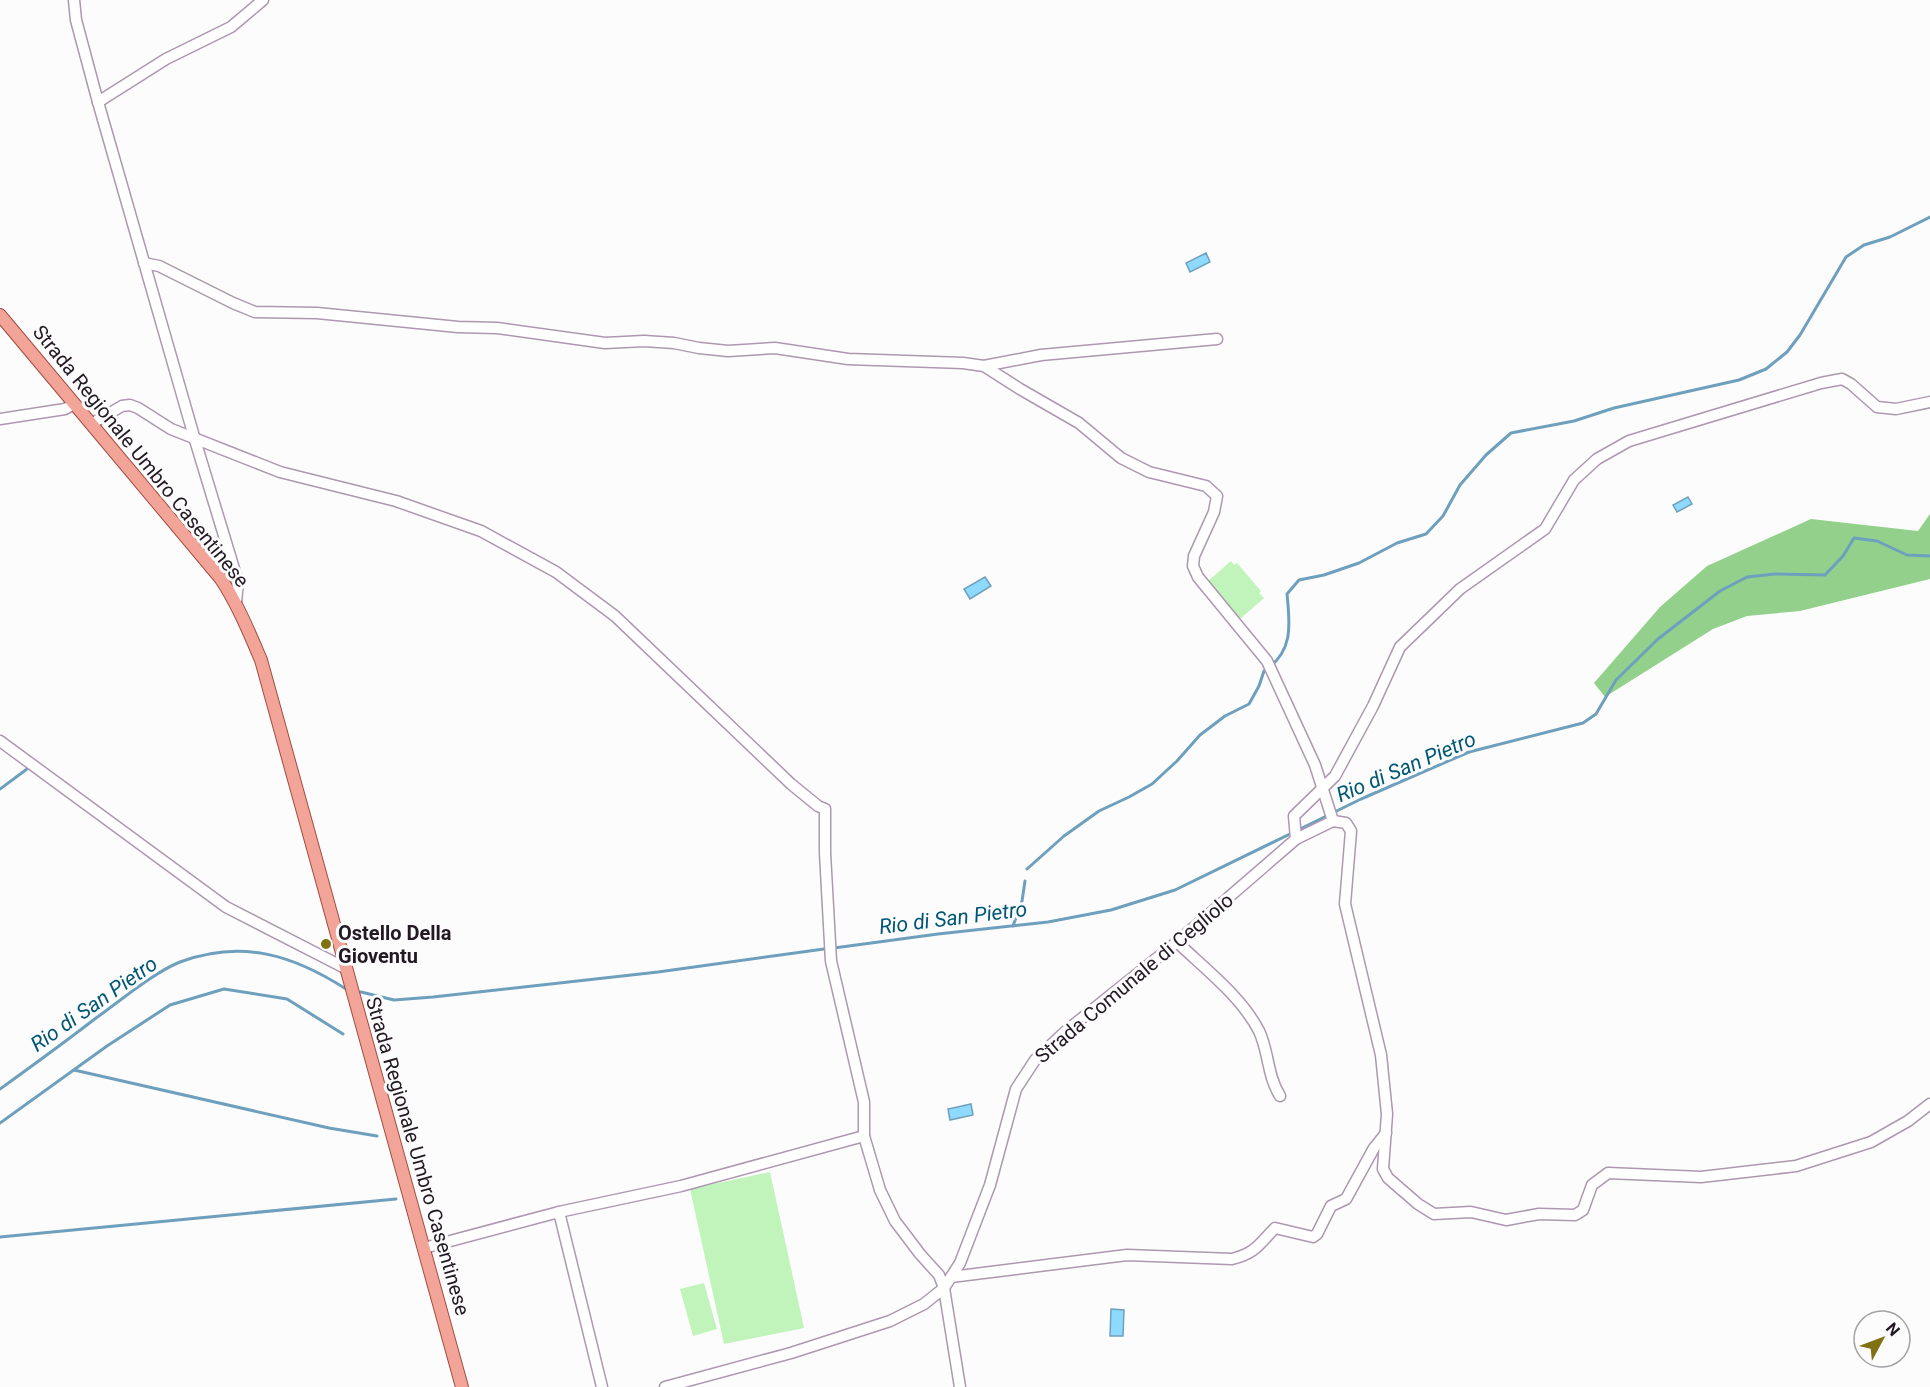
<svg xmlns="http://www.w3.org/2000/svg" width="1930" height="1387" font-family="Roboto,sans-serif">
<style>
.green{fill:#c0f4ba}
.forest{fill:#92d08c}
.water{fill:#8edaff;stroke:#6ea0bd;stroke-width:1.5}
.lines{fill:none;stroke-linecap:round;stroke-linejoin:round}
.stream{stroke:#6ea0bd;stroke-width:3}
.minor-casing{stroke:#ae97b0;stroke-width:13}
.major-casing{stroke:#a34c42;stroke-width:14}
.minor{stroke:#fff;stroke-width:10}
.major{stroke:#f2a498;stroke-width:12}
.poi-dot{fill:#807213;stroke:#fcfcfc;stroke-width:2}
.labels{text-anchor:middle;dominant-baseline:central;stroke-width:6;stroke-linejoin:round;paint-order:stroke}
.street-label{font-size:20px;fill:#221923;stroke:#fcfcfc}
.poi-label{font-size:20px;font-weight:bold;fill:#221923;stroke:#fcfcfc;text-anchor:start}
.water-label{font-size:21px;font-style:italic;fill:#005775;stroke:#fcfcfc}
</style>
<rect width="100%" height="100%" fill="#fcfcfc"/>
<g class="green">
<path d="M1231,561L1234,565L1237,563L1261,591L1259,593L1264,598L1240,619L1207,582Z"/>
<path d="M770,1172L804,1328L724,1344L690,1189Z"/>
<path d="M704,1283L717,1329L693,1336L680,1289Z"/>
</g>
<path class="forest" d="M1930,514V579L1800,611L1747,616L1713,629L1605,697L1594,683L1660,607L1707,566L1811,519L1918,531Z"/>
<g class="water">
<path d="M1206,253L1210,262L1190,272L1186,263Z"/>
<path d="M1688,497L1692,504L1677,512L1673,505Z"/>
<path d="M985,577L991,586L970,599L964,589Z"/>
<path d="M971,1104L973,1115L950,1120L948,1109Z"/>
<path d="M1111,1309L1124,1310L1123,1336H1110Z"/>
</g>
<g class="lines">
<g class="stream">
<path d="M0,789L27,769"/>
<path d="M1298,830L1361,799L1469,752L1583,723L1596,714L1616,680L1658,639L1720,591L1747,577L1775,574L1825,575L1843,556L1854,538L1877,541L1907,555L1930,556"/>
<path d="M1027,869L1064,836L1099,811L1129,797L1152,784L1177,761L1200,735L1225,716L1249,704L1259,686L1264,671C1294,652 1290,624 1287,594L1299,580L1324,575L1359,563L1397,543L1426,534L1443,516L1460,485L1486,455L1511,433L1574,421L1614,408L1739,380L1766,369L1787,352L1800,335L1846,257L1864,245L1890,237L1930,217"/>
<path d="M1013,926L1022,901L1025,881"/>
<path d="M834,948L938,934L1048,922L1111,910L1175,890L1292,833"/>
<path d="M361,992L394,1000L433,997L658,972L824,949"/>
<path d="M74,1070L329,1128L377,1136"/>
<path d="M0,1089C32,1066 65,1042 96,1018C120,1001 153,973 180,962C242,939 293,955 346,989"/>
<path d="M0,1123L107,1046L170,1005L224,989L287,999L343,1034"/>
<path d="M0,1237L396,1199"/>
</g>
<g class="minor-casing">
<g id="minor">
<path d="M74,0L76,20L98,102L195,440L238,582L236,602"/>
<path d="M98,102L166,59L231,27L263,0"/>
<path d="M144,263L159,266L233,303L255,312L317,313L458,327L497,328L605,343L644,341L674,343L699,348L728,351L775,348L848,359L963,363L984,366L1020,389L1079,423L1121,458L1149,472L1206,486L1217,496L1214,512L1194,556L1193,566L1198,577L1267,661L1315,765L1333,821"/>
<path d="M984,366L1041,355L1217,339"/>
<path d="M0,419L65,409L74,404"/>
<path d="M91,424L122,406L130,405L138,408L171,429L280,472L396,501L481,531L556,572L615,616L791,784L818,806L825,809V853L831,961L864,1102V1136L880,1190L895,1221L920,1254L939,1275L944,1288L960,1387"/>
<path d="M0,741L226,907L345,968"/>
<path d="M1296,839L1333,821L1346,823L1351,831L1345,904L1381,1055L1387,1114L1383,1169L1388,1178L1418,1204L1434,1214L1471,1212L1506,1220L1539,1214L1575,1215L1583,1210L1592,1185L1608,1173L1701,1177L1796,1166L1871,1142L1908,1121L1930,1104"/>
<path d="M1177,942C1205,969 1241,996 1259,1031C1269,1052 1267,1075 1280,1096"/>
<path d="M559,1212L681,1186L864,1136"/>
<path d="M424,1248L559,1212L602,1387"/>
<path d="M951,1277L1127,1255L1232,1259C1256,1253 1259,1244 1275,1228L1313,1237L1317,1234L1331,1206L1346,1199L1374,1148L1386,1133"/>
<path d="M665,1387L791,1353L890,1321L924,1304L944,1288L960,1263L990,1185L1016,1089L1035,1060L1066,1031L1177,942L1296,839L1294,816L1335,776L1373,706L1400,647L1460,589L1545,529L1574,480L1597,459L1629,441L1821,383L1842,379L1851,384L1877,407L1896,409L1930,402"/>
</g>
</g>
<g class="major-casing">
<path id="major" d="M0,315L221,579C238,605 249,632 261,660L462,1387"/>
</g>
<use href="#minor" class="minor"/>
<use href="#major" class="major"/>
</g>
<circle class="poi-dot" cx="326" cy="944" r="6"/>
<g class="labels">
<g class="street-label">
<text transform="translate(141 456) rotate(51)">Strada Regionale Umbro Casentinese</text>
<text transform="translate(1134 978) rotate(-40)">Strada Comunale di Cegliolo</text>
<text transform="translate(418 1156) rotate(74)">Strada Regionale Umbro Casentinese</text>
</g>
<g class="poi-label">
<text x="338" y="933">Ostello Della<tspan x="338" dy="23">Gioventu</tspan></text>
</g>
<g class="water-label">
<text transform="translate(1406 767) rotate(-23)">Rio di San Pietro</text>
<text transform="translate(953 918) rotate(-7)">Rio di San Pietro</text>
<text transform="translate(94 1004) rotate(-35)">Rio di San Pietro</text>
</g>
</g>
<g transform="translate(1882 1339) rotate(49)"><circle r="28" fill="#fcfcfc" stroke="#a5a1a5" stroke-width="1.5"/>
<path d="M0-4.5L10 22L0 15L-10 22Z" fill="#807213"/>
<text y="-9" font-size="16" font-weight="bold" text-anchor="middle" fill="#221923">N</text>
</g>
</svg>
